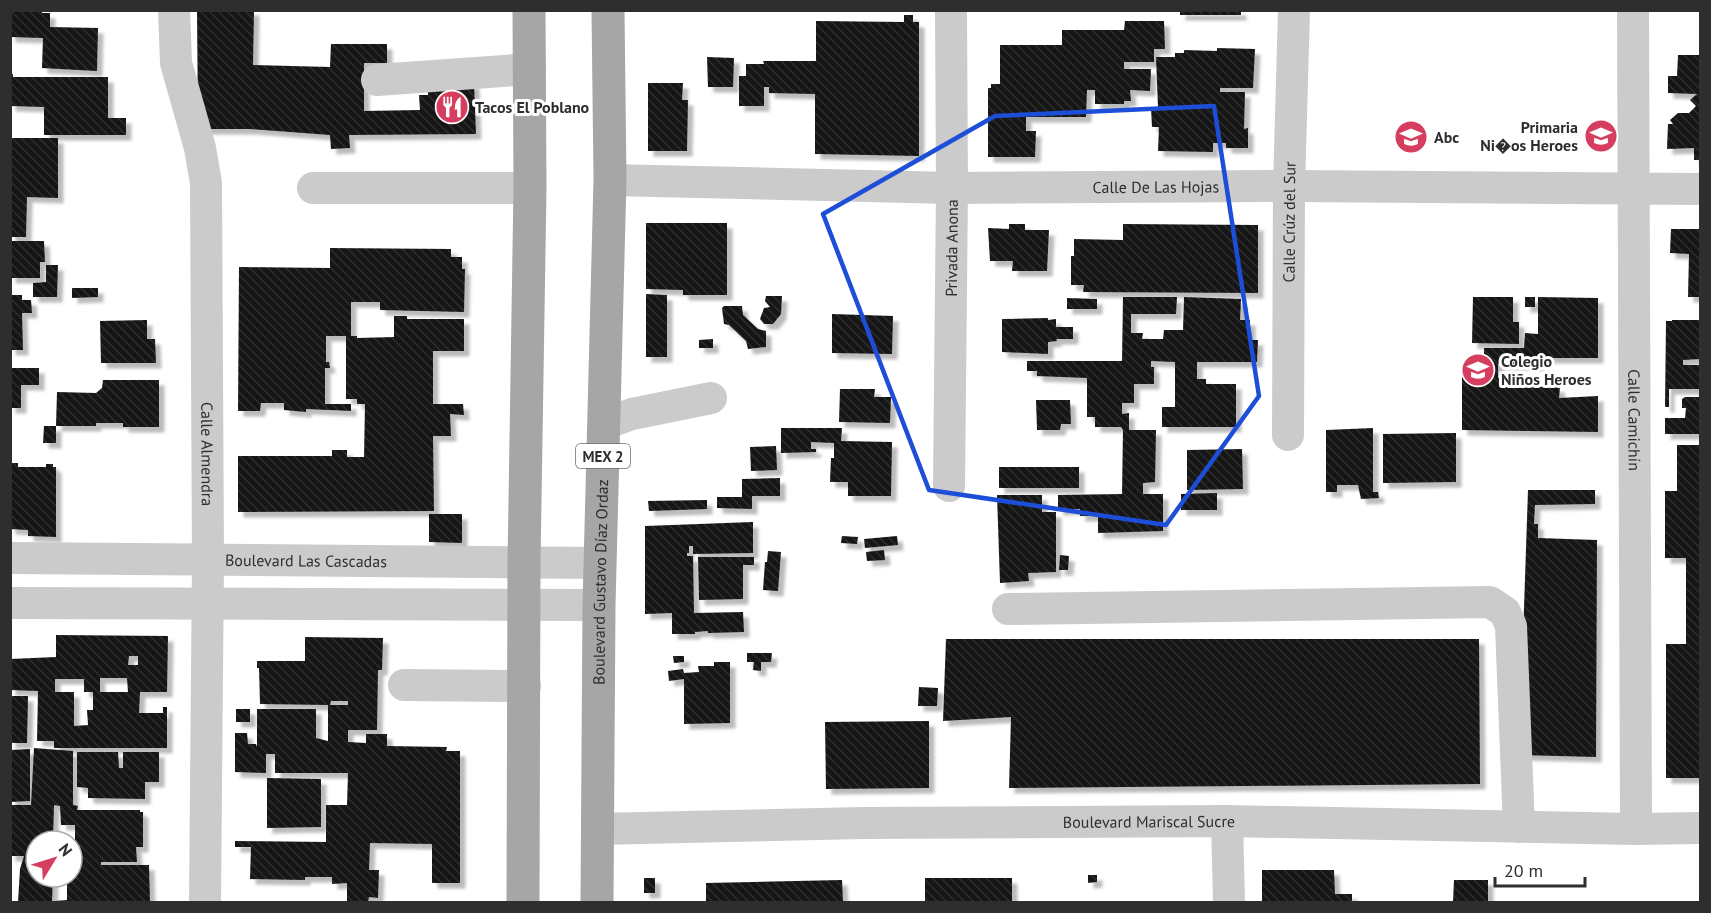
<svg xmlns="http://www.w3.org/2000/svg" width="1711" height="913" font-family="'PT Sans',sans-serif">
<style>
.building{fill:url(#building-back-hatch);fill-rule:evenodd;filter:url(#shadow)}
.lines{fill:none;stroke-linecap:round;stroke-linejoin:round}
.minor{stroke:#cbcbcb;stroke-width:32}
.major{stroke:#a6a6a6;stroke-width:33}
.marked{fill:none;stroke:#1d4ed8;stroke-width:4.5;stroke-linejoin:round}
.labels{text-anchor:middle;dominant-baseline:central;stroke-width:6;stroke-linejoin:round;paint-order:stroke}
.shield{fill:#fff;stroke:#6d6d6d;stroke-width:1.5}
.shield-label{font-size:15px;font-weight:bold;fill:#2e2e2e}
.poi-label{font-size:16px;font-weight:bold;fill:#2e2e2e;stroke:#fff;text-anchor:start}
.street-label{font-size:16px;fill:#2e2e2e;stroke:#fff}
</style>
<defs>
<pattern id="building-back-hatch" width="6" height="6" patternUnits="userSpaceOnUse" patternTransform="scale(1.5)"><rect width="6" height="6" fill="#151515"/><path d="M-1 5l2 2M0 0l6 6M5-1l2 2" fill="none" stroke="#2f2f2f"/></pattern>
<filter id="shadow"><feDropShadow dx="5.5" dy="5.5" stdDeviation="1.5" flood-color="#0004"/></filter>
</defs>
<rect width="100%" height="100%" fill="#fff"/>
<g class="building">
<path d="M10,10H42V13H50V27L98,28L97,71L42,68L43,38L10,37Z"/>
<path d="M197,10H254L253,65L330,67L331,44H387V63H364V111L420,110L419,95H428L427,83H474L476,134L349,135L350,148L331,149L330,135L250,129H198Z"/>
<rect x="1180" y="10" width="61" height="5"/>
<path d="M904,15H913V22H919V156L815,154V94L769,93V87H764V106H739V76H746V64H764L763,61H816V21L904,22Z"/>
<path d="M1125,21H1164L1165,49H1154V62H1124V69H1151L1150,91L1130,90L1131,101H1124V104H1095V90H1087L1086,117H1026V131H1036L1035,157H988V88H991V84H1000V45H1062V30H1124Z"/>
<path d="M1217,48L1255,49L1253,88H1220V92H1245L1244,129L1248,128V148H1226V143H1213V152L1158,151L1159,127H1152L1151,108H1158L1156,57H1175V53H1184V50L1217,51Z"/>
<path d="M1678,55H1700V160H1694V148L1667,149L1668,124H1673L1670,120L1678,113H1689L1696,106L1690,100L1697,94L1668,93V76H1677Z"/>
<path d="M707,57L734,58L733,87H708Z"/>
<path d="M10,74H13V77H108V118H126V135H44V107L10,106Z"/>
<path d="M648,83H683L682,100H688L687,151H648Z"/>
<path d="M10,138H58V198L27,197L26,237H10Z"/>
<path d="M646,223H727V295H683V290L646,289Z"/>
<path d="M1009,224H1025V230H1049L1047,271H1012L1013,261H990L988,228L1009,229Z"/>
<path d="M1123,224L1258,225V293L1083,292L1084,285H1071V256H1074V239L1123,240Z"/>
<path d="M1671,229H1700V297H1688L1689,254L1670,253Z"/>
<path d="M10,241H44L45,262H40V278H10Z"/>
<path d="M330,248L451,249V257H462V269H465L464,312L380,310V302H351V336H357V338L394,337V316H407V319H464V351H433V404H463L464,415L450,414L451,436H433L434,511L238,512V456H332V450H347V457H364L365,404H357V399H346V336H326V362H329L330,368H325V404H351V411L306,409V412L284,410V403H261L260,411H238L239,267L330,268Z"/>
<path d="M46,265H58L57,297H33V283L46,282Z"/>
<path d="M72,288H98V297L72,298Z"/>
<path d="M646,294L667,295V357H646Z"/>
<path d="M10,295H22V300H31L32,313H22L23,350H10Z"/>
<path d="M766,296H782L781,314L773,324H764L760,319L764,308L770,307L765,301Z"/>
<path d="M1123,297H1177L1176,314H1131V333H1143L1142,339H1163L1164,330H1183L1184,297L1241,299L1240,320H1250V340H1258L1257,362H1197V379H1206V384H1236V427H1162V407H1175V362L1151,361V367H1154V384H1134V403H1122V414L1129,413V430H1156L1155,482L1143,483V494H1163V531L1098,533V516H1080V509L1058,510V495L1122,494L1123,430L1121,427H1095V417H1087V378L1037,376V371H1027V361H1122Z"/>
<path d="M1473,297H1513V322H1519V344L1472,343Z"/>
<rect x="1525" y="297" width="10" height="10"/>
<path d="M1538,297L1598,298V358H1540L1539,365L1498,364V378H1508L1507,383L1512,386L1560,387L1559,398L1598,396V432L1462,430V365H1484V348H1524L1525,333L1538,334Z"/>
<path d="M1067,298L1097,299V309H1067Z"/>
<path d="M724,306H742L743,315L758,329L766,331V347L748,349L746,341L729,325L724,324L722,308Z"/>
<path d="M832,314L893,316L892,354L832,353Z"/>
<path d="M1048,318V320L1056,319V327H1073V339H1056L1057,341L1048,342V354L1002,352V319Z"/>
<path d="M147,320V339H155L156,363H101L100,321Z"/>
<path d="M1672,320H1700V359L1683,360V365H1700V389H1669V407H1665L1666,321H1672Z"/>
<path d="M713,339V348H699V340Z"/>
<path d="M10,368H39V385H21V408H10Z"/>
<path d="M103,380H159V427H123V423H96V426H56L57,392L96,393L102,388Z"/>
<path d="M840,389H875L874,397H891L890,423L839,422Z"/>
<path d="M1685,397H1700V434H1665V418H1685L1686,408H1682V399Z"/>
<path d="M1036,400H1070L1071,424H1061L1060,430H1037Z"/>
<path d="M44,426H56V443H43Z"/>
<path d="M781,428H842L841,441L892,442L891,496H848V482H830L831,458H834V443L811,442V449H816V452L781,453Z"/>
<path d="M1373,428V492H1378L1379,498L1361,499L1358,485H1337V492H1326V430Z"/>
<path d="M1456,433V482L1383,483V434Z"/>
<path d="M1677,445H1700V778H1666V644H1686V558H1665V491H1677Z"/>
<path d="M776,446L777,470L751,471L750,447Z"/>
<path d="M1242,449L1243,489L1187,490V450Z"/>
<path d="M10,463H18V467H46V464H53V467H56V537L28,536V530L10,529Z"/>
<rect x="999" y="467" width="80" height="21"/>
<path d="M780,478V496H752V509L717,508V497H742V479Z"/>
<path d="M1528,490H1595V504L1535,505L1534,524H1538V538L1597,540L1596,757L1519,755Z"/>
<path d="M1217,493V510H1181V494Z"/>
<path d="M997,495H1042V512H1056V572L1028,573L1029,581L1000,583Z"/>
<path d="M707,500V509L649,511L648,501Z"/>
<path d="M429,514H462V543L429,542Z"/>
<path d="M753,522V553L693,554V546H689V553H687V556H693L694,613L743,612L744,632L708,633V631L695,632V634H672V613L645,614V526Z"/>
<path d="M842,536L858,537L857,544L841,543Z"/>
<path d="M897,536L898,545L865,548L864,539Z"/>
<path d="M884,550L885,560L867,561L866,552Z"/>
<path d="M768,551L781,552L778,591L763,590L765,562H767Z"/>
<path d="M1060,555L1069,556L1068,570H1059Z"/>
<path d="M698,557H754V565H743V599L699,600Z"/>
<path d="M56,635L168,636L167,692H140L139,713H163V707H167V748H54V741H37L38,691L10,690V659L56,657ZM129,656H138V665H128ZM100,678H127L128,692H100ZM55,679H84V692H93V710H87L88,725L74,726V692H55Z"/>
<path d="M305,637L383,638L382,670H378L377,730H348V742L366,743V734H387V746L447,747L446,751H460V883H432V844L370,843L369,870H379L378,898L369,897L368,902L347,901V883L332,884V877H305V880L250,879L251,847H235V841L326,842V805H347L348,773H275V754H266V773L235,772V733H247L248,744H256L257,747V709H316V738L328,741V705L260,704L259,668H257V661H305ZM331,701H348V705H330Z"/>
<path d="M946,639H1479L1480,784L1009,788L1011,717L943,721Z"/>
<path d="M747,653H772L771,662H761V671L753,670L754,662H747Z"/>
<path d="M673,656H684V662L674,663Z"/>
<path d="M714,662H730V723L684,724V679L669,681L668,671L683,669L684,673L699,672L698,666H714Z"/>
<path d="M919,687L938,688L937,706H918Z"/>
<path d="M10,696H28L27,743H10Z"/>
<rect x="236" y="709" width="14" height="13"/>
<path d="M929,721V788L826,789L825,722Z"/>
<path d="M34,748L73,751V805L78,806L77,810H140V812H143V847H136L137,862H101V865H149L150,902H55V901L67,900V877H72V850H75V825H61L60,806L54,805L53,841H36V877H53L52,902H18L20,869L24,856H10V805H31Z"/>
<path d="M30,749V801L10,802V750Z"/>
<path d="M77,752H118L119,768H123V752H159V782H145V799L88,798V788L77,787Z"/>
<path d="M267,778L321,779V827L267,828Z"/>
<path d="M1262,870H1334L1335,894H1352V902H1262Z"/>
<path d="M1088,875H1097V882L1088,883Z"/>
<rect x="644" y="878" width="11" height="15"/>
<rect x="925" y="878" width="87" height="24"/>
<path d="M842,880L843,902H706V883Z"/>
<path d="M1454,880H1488V902H1453Z"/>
</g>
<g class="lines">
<g class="minor">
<path id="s1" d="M174,10L176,63L200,148L206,183L208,559L205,902"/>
<path id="s2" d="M1633,10L1636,829"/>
<path d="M377,80L530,69"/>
<path id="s3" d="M610,180L952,188L1289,186L1700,189"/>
<path d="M313,188H530"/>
<path d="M604,424L632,414L711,398"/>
<path id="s4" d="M1288,435L1289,186L1294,10"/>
<path id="s5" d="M949,486L952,188L951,10"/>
<path id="s6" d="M10,558L600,563"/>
<path d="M10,603L599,605"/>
<path d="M1008,609L1490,602L1505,612L1511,626L1519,827"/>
<path d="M404,685L525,686"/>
<path d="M1227,821L1229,902"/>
<path id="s7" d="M597,829L864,823L1227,821L1636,829L1700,828"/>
</g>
<g class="major">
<path d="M523,902L524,564L530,188L529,10"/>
<path id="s8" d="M597,902L599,605L610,180L608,10"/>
</g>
</g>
<path class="marked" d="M1214,106L1259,396L1166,525L929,490L823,214L995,116Z"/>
<defs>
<g id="restaurant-disc" transform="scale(1.725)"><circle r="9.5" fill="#d63e5f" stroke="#fff"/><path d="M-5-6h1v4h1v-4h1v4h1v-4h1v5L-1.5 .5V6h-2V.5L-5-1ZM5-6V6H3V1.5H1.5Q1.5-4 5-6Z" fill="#fff"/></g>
<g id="school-disc" transform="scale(1.725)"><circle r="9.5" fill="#d63e5f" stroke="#fff"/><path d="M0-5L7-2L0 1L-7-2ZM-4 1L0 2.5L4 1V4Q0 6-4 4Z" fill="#fff"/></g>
<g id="university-disc" transform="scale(1.725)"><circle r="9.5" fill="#d63e5f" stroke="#fff"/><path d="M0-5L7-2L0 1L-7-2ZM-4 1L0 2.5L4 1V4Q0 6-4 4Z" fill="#fff"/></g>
</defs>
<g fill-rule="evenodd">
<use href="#restaurant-disc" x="452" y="107"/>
<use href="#school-disc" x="1601" y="136"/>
<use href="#school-disc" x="1411" y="137"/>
<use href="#university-disc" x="1478" y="370"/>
</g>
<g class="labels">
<rect class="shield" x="576" y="444" width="54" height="24" rx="4.5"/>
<g class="shield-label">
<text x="603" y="456">MEX 2</text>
</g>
<g class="poi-label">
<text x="475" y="107">Tacos El Poblano</text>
<text x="1578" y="127" text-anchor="end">Primaria<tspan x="1578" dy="18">Ni�os Heroes</tspan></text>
<text x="1434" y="137">Abc</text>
<text x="1501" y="361">Colegio<tspan x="1501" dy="18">Niños Heroes</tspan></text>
</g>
<g class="street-label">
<text stroke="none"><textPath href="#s3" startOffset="546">Calle De Las Hojas</textPath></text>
<text stroke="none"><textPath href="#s4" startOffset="213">Calle Crúz del Sur</textPath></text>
<text stroke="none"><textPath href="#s5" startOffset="238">Privada Anona</textPath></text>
<text stroke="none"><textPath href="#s2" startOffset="410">Calle Camichín</textPath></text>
<text stroke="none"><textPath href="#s1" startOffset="448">Calle Almendra</textPath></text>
<text stroke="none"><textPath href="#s6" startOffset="296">Boulevard Las Cascadas</textPath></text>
<text stroke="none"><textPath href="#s8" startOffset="320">Boulevard Gustavo Díaz Ordaz</textPath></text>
<text stroke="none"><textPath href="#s7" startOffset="552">Boulevard Mariscal Sucre</textPath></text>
</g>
</g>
<rect width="1711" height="913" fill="none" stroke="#2e2e2e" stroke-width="24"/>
<g transform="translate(54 859) rotate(52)"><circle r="28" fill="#ffffff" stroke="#ababab" stroke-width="1.5"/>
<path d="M0-4.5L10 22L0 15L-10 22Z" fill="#d63e5f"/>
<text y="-9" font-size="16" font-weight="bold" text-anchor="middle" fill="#2e2e2e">N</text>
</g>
<path d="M1495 877v9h90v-9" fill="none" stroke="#2e2e2e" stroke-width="3"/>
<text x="1504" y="877" font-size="18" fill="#2e2e2e" stroke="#ffffff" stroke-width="4.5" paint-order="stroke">20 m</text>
</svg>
